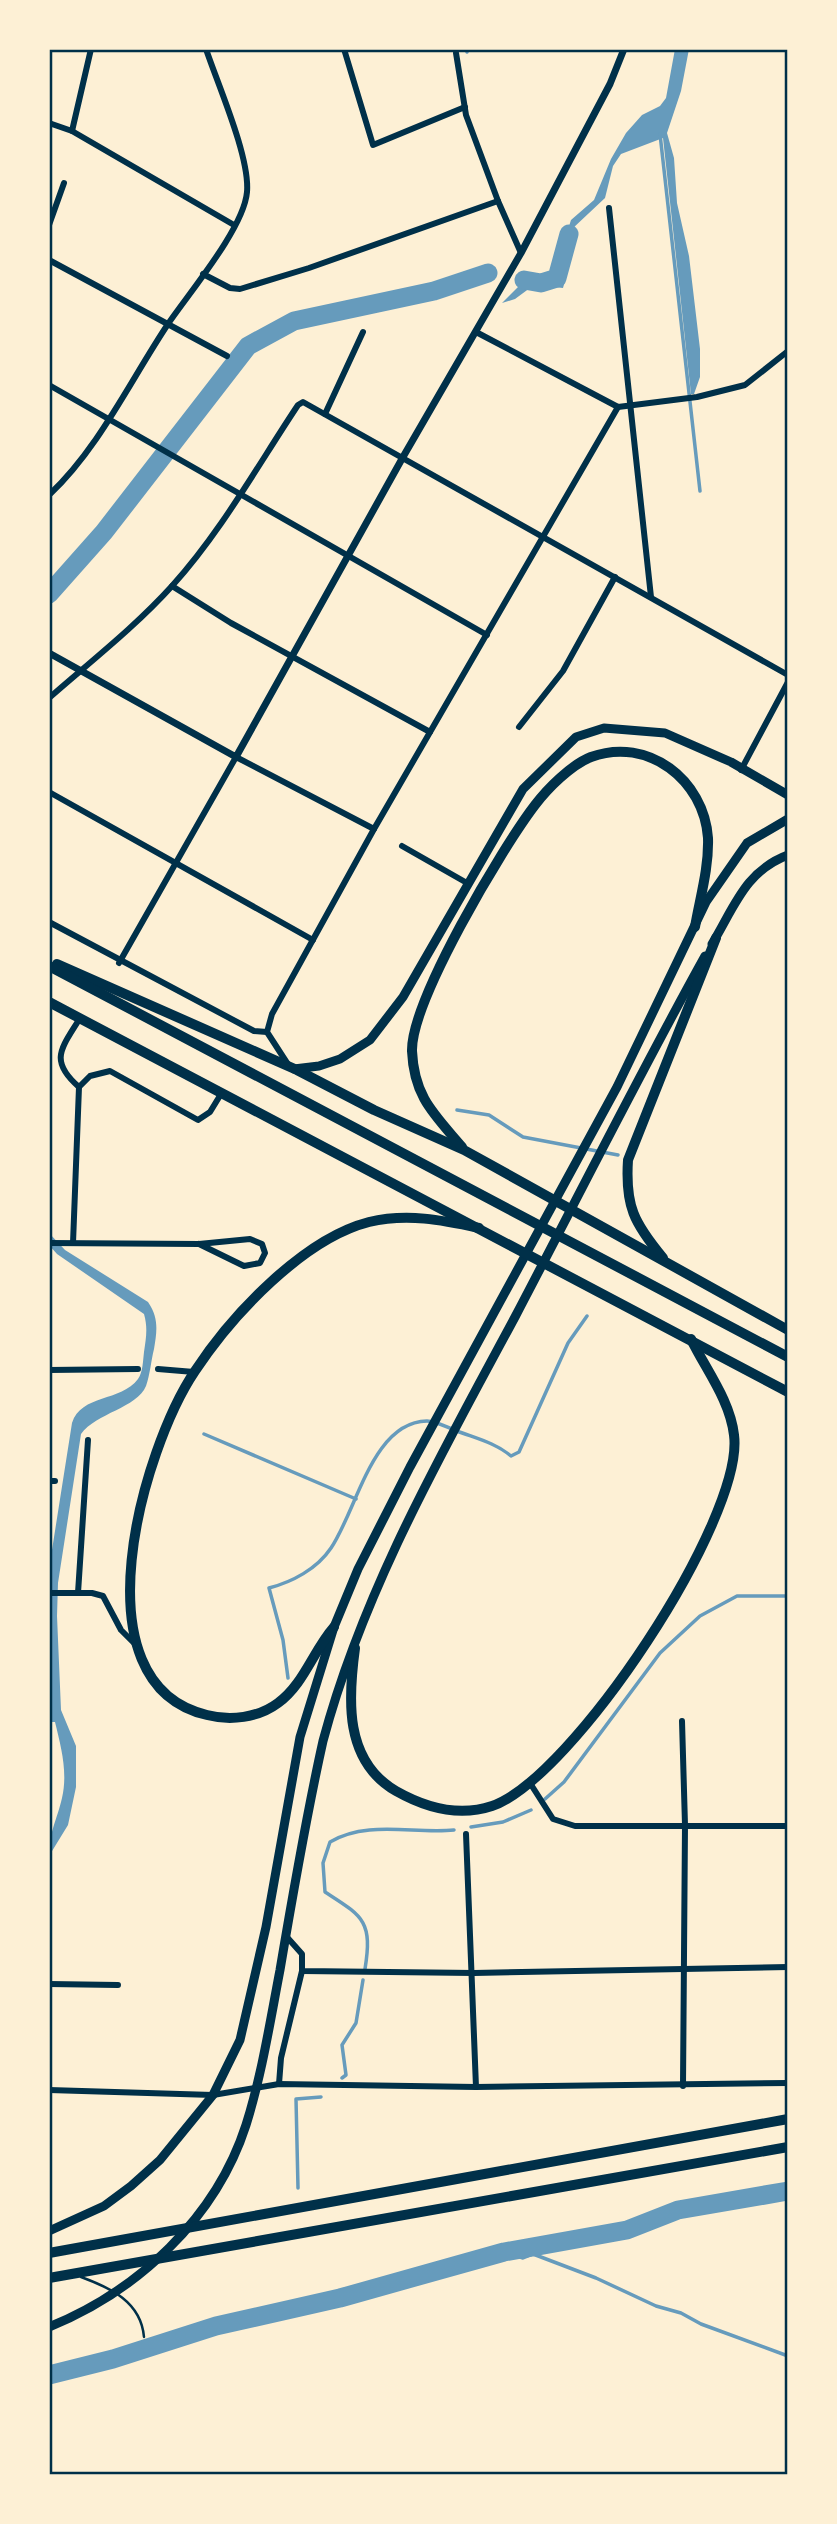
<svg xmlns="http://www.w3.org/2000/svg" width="837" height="2524" font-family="'Varela Round',sans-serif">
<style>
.water{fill:#669bbc}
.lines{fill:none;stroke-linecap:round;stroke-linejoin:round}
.stream{stroke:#669bbc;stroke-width:3.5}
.river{stroke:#669bbc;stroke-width:19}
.service{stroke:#003049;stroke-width:2.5}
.minor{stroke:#003049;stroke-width:6}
.tertiary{stroke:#003049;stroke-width:7}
.secondary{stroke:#003049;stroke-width:9}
.primary{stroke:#003049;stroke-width:10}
.trunk{stroke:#003049;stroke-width:10}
.neatline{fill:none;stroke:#003049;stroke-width:2.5}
</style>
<rect width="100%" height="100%" fill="#fdf0d5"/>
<g class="water">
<path d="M675,49H689L681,91L667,133L674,158L677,203L689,256L700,349V377L694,394H691L663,138L621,154L613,166L605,198L572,229L569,266L563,288L534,285L515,299L502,303L529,276L551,283C570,273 564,239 571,220L594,200L611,159L626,133L642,115L660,106L666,98Z"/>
<path d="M49,1233L65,1250L148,1302C159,1318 157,1331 154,1349C151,1361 150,1375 146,1386C137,1408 96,1413 81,1434L58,1583L57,1616L61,1710L76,1746V1787L68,1825L49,1856C49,1832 57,1820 62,1798C68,1772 61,1747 55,1722H52L49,1569L72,1423C81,1394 121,1402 138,1379C143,1372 143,1360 144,1352C146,1338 148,1328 144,1314L57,1254L49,1245Z"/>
</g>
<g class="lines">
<g class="stream">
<path d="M466,49L467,52"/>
<path d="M660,134L700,491"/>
<path d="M457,1110L489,1115L523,1137L618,1155"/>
<path d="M204,1434L356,1499"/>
<path d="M288,1678L283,1640L269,1588C292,1582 317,1569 331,1548C357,1510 372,1422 427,1421C436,1421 448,1428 457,1431C475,1438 496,1443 511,1456L519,1452L568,1343L587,1316"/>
<path d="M545,1799L564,1782L660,1653L700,1616L737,1596H788"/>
<path d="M471,1827L503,1822L531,1810"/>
<path d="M365,1969C373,1920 362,1916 325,1892L323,1863L330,1842C367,1820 413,1834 454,1830"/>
<path d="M342,2078L346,2075L342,2045L356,2023L363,1980"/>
<path d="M298,2188L296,2099L321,2097"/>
<path d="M504,2252L523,2258L533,2254L596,2278L656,2306L681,2313L701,2324L788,2356"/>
</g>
<g class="river">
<path d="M524,280L541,283L557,278L569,234"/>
<path d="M49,594L104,532L248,346L294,321L434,291L488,273"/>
<path d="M49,2375L113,2359L216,2326L340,2298L504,2252L627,2230L678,2210L788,2191"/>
</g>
<path class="service" d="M81,2277C111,2288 141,2302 144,2337"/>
<g class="minor">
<path d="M344,49L373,145L465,107"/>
<path d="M456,53L466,115L498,201L521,253"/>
<path d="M49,123L72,131L234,225"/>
<path d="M72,131L91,49"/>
<path d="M609,208L651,597"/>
<path d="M49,225L64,183"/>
<path d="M49,260L227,356"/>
<path d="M203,274L230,288L240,289L309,268L498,201"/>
<path d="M476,332L618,407L697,397L745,385L788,351"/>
<path d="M49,385L487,635"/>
<path d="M325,414L363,332"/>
<path d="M49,495C99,448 130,381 168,324C189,293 244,228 247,192C250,157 218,85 206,49"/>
<path d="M172,586L231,623L430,732"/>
<path d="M49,698C90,662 135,627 172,586C221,532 258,465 298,405L303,402L788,675"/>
<path d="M519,727L563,671L615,577"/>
<path d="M741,770L788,682"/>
<path d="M49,792L313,940"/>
<path d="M402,846L467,883"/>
<path d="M49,922L254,1031L267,1032"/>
<path d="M119,963L236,757L374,829"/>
<path d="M289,1066L267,1032L272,1014L374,829L618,407"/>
<path d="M79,1087L90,1076L110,1071L198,1120L210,1112L221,1094"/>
<path d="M49,1243L199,1244L250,1239L262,1244L265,1253L260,1263L244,1266L199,1244"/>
<path d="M73,1243L79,1087C48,1060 62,1048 80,1018"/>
<path d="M158,1369L194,1372"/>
<path d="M49,1370L138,1369"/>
<path d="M49,1481H55"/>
<path d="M49,1593H92L103,1596L121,1630L134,1643"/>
<path d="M78,1593L88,1440"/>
<path d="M682,1721L685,1825L683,2086"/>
<path d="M530,1783L553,1819L575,1826H788"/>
<path d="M466,1834L476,2087"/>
<path d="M286,1936L302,1954V1971L474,1973L788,1967"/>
<path d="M49,1984L118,1985"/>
<path d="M279,2084L281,2058L302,1971"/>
<path d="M49,2090L213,2095L279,2084L476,2087L788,2083"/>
</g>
<path class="tertiary" d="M49,653L236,757L403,457L521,253L610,84L624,49"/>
<g class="secondary">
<path d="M712,944C734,908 745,871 788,855"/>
<path d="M294,1069L319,1066L340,1059L370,1040L403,997L523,789L576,737L604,728L665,733L731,762L788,795"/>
<path d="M49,2231L104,2206L131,2186L160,2160L213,2095L240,2040L266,1927L300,1737L334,1627L358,1569L410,1467L617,1087L706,902L747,843L788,819"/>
<path d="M49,2327C138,2291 216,2218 246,2125C262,2074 270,2022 280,1970C293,1893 306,1817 323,1741C363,1591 442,1453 515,1317C578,1197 639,1075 705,956"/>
</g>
<g class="primary">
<path d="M49,2253L788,2119"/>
<path d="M49,2278L788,2147"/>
</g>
<g class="trunk">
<path d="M57,964L297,1070L374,1110L464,1150L788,1330"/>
<path d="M49,966L788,1357"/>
<path d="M49,1002L788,1392"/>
<path d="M462,1147C434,1114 414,1097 412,1051C411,1001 502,848 535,805C548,788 571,765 591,757C648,736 704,780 708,838C709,868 700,898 695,927"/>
<path d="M663,1258C634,1223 625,1206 628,1160L716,938"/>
<path d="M334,1627C313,1651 304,1684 278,1703C258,1718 230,1721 207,1715C74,1684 143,1448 195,1371C232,1315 303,1239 369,1222C407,1213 442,1220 479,1228"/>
<path d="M355,1648C348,1699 344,1761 396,1791C426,1808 459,1817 492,1806C572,1779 745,1518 734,1435C730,1400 706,1370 691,1339"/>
</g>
</g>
<rect width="837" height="2524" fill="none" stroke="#fdf0d5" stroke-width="102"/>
<rect x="51" y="51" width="735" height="2422" class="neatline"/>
</svg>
